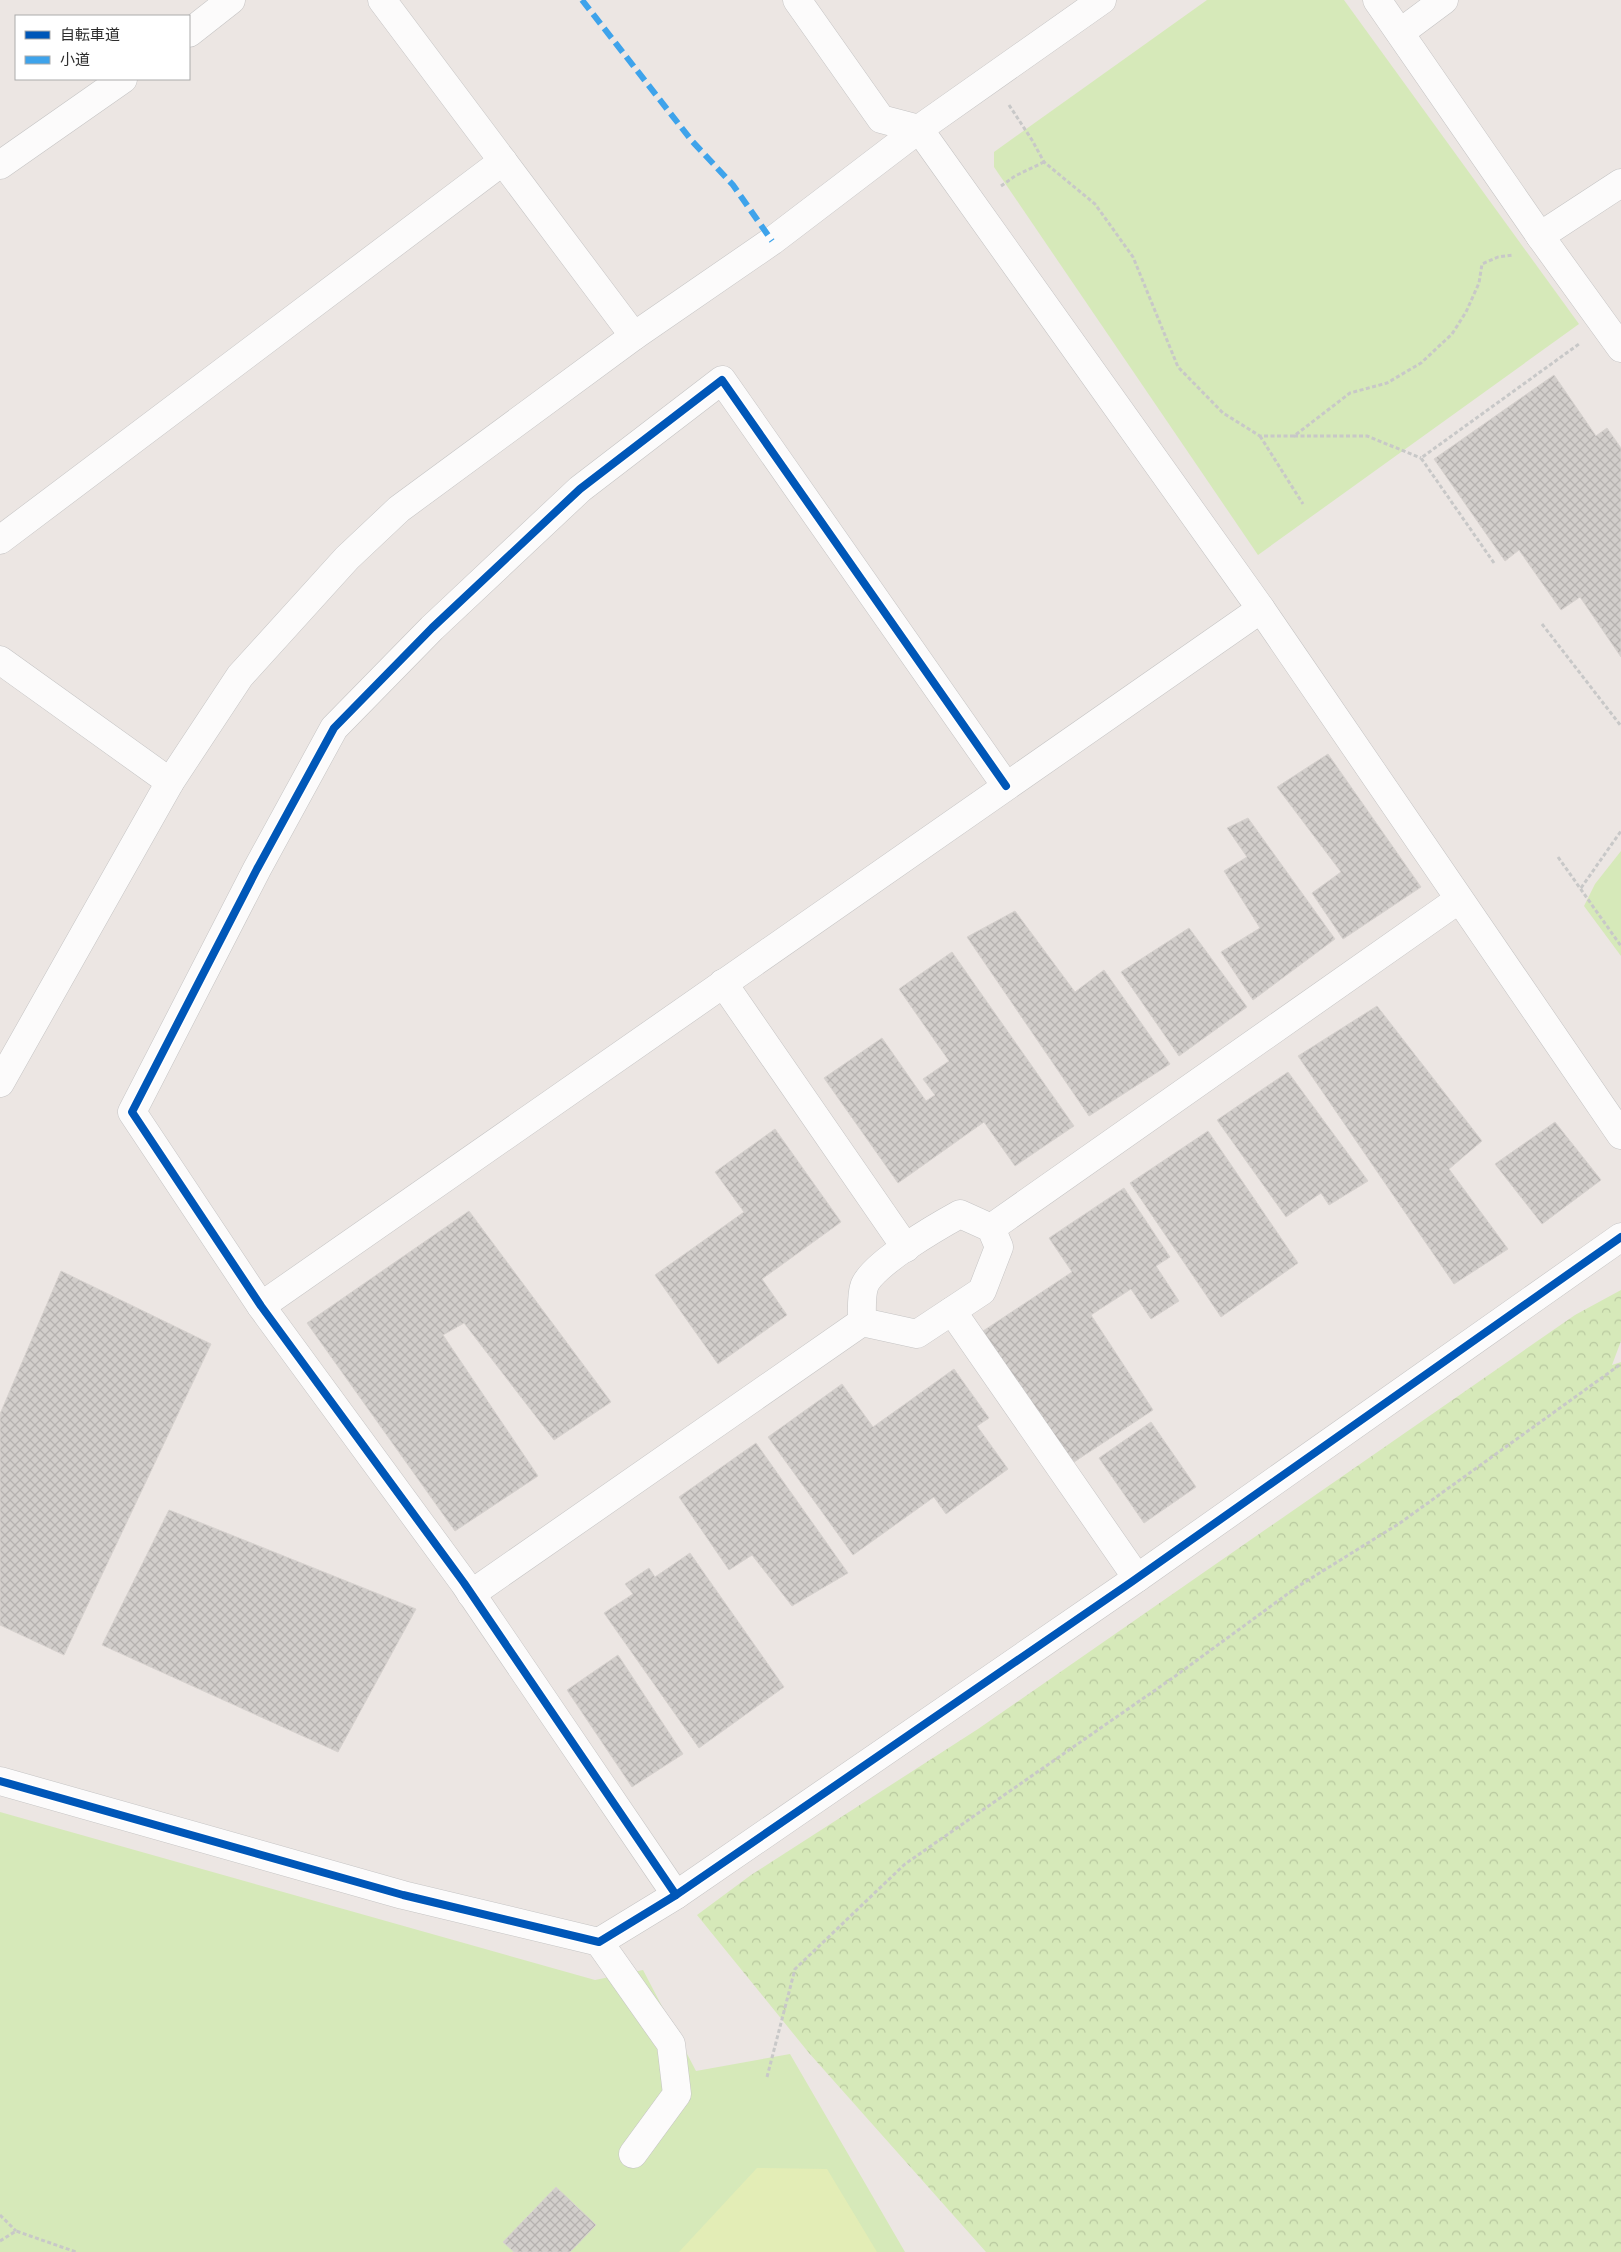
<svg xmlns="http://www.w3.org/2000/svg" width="1621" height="2252" font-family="Cabin,'Noto Sans JP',sans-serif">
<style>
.forest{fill:url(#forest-crowns)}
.park{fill:#d6e9b9}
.pitch{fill:#e3edb6}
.building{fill:url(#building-cross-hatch);stroke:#d7d2cf}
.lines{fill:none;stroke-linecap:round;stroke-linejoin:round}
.minor-casing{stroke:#c5c4c4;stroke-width:29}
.path{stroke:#c8c8c8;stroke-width:3;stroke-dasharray:4 2.5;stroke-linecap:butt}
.minor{stroke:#fcfbfb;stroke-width:28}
.quiet{stroke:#3ea3eb;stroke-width:6;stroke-dasharray:12 6;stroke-linecap:butt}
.cycleway-casing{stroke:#fff;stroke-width:11}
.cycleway{stroke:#0057b8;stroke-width:8}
</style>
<defs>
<pattern id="forest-crowns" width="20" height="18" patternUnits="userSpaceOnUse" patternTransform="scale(1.25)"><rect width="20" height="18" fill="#d6e9b9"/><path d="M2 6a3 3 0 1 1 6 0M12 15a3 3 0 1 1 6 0" fill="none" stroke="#b8c89f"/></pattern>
<pattern id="building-cross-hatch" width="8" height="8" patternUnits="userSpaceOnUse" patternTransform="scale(1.25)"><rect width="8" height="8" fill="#d2cecb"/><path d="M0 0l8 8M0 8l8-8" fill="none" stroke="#b5b1af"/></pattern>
</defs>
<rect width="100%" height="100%" fill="#ece6e3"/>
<path class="forest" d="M1621,1290V1341L1612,1365L1621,1362V2252H986L809,2053L697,1915L751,1875L978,1729L1575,1315Z"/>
<g class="park">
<path d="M1207,0H1344L1579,324L1258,555L994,167V152Z"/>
<path d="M1621,851V956L1584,906L1595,884Z"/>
<path d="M0,1812L595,1980L643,1970L696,2071L790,2054L905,2252H0Z"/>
</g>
<path class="pitch" d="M757,2168L827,2169L877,2252H679Z"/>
<g class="building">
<path d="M1554,375L1596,436L1607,428L1621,448V657L1580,597L1561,610L1519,550L1505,561L1434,459Z"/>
<path d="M1328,754L1421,887L1343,939L1312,893L1341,872L1277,787Z"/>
<path d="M1248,818L1335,939L1253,1000L1221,952L1260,928L1224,871L1247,857L1227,828Z"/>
<path d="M1015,911L1075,992L1104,970L1170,1064L1089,1116L967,937Z"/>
<path d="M1189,928L1247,1007L1179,1056L1121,972Z"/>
<path d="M952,952L1074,1126L1015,1166L984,1122L898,1183L824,1078L882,1038L926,1101L935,1095L923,1079L949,1061L899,989Z"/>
<path d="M1377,1006L1482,1141L1449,1169L1508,1249L1454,1284L1298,1056Z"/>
<path d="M1288,1072L1368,1181L1329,1205L1321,1193L1286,1217L1217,1120Z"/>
<path d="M1555,1122L1601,1180L1542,1224L1495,1164Z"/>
<path d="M775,1129L841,1222L762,1279L787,1315L718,1364L655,1275L744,1212L715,1172Z"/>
<path d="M1208,1131L1298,1263L1221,1317L1130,1183Z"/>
<path d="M1124,1188L1170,1257L1156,1266L1179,1301L1151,1319L1131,1289L1091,1315L1153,1410L1068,1466L980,1333L1072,1272L1049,1238Z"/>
<path d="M469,1211L611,1402L554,1440L464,1323L443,1335L538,1476L455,1531L307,1323Z"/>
<path d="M61,1271L211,1344L64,1655L0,1625V1414Z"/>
<path d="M954,1369L989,1418L977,1426L1008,1469L946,1514L934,1497L853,1555L768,1437L842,1384L873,1427Z"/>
<path d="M1151,1422L1196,1487L1144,1523L1099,1458Z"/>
<path d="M756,1443L848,1573L792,1606L752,1555L729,1570L679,1497Z"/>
<path d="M169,1510L416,1609L338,1752L102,1645Z"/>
<path d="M690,1553L784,1687L699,1748L604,1613L633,1594L625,1584L649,1568L655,1577Z"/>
<path d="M618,1655L683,1754L632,1787L567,1690Z"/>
<path d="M556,2187L596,2225L570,2252H514L503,2242Z"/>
</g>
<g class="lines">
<g class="minor-casing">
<g id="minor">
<path d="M382,0L634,336"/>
<path d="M797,0L881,119L919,129L1261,609L1621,1135"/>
<path d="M1377,0L1540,236L1621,348"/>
<path d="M1401,32L1444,0"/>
<path d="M189,33L231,0"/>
<path d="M0,165L123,79"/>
<path d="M1540,236L1621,183"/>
<path d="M0,540L503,161"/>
<path d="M0,660L170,782"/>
<path d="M723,983L906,1248"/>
<path d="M0,1083L170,782L240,676L347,558L399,509L634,336L772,241L919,129L1102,0"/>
<path d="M991,1228L1458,900"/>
<path d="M261,1306L1261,609"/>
<path d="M952,1311L1137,1578"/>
<path d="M471,1594L862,1322C862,1311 861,1297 864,1287C870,1265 940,1225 960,1214L991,1228L999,1247L982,1291L917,1334L862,1322"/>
<path d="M0,1781L403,1895L599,1942L676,1895L1130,1583L1621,1237"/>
<path d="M676,1895L464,1583L261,1306L132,1112L257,869L334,728L432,628L580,489L722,380L1006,786"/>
<path d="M599,1942L671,2044L677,2094L633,2154"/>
</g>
</g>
<g class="path">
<path d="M1009,105L1032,140L1044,162L1095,204L1133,257L1178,367L1223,413L1260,436H1294L1350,393L1387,383L1421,363L1452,334L1466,312L1479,283L1482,264L1498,257L1513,255"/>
<path d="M1001,186L1015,176L1044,162"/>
<path d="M1260,436L1303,504"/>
<path d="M1294,436H1367L1421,458"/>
<path d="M1494,563L1421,458L1579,344"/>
<path d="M1542,624L1621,726"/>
<path d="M1558,857L1621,946"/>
<path d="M1581,888L1621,831"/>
<path d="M767,2077L795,1969L905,1864L1174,1677L1297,1587L1400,1523L1621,1364"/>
<path d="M0,2215L16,2231"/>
<path d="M0,2241L16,2231L76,2252"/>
</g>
<use href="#minor" class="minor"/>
<path class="quiet" d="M582,0L692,141L733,185L772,241"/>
<g class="cycleway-casing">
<g id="cycleway">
<path d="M0,1781L403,1895L599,1942L676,1895L1130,1583L1621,1237"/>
<path d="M676,1895L464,1583L261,1306L132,1112L257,869L334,728L432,628L580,489L722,380L1006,786"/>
</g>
</g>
<use href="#cycleway" class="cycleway"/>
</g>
<rect x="15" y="15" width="175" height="65" fill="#ffffff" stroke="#ababab"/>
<rect x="25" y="31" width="25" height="8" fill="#0057b8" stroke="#ababab"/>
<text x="60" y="40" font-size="15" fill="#2d2d2d">自転車道</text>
<rect x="25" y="56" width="25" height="8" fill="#3ea3eb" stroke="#ababab"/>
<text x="60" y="65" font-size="15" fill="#2d2d2d">小道</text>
</svg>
